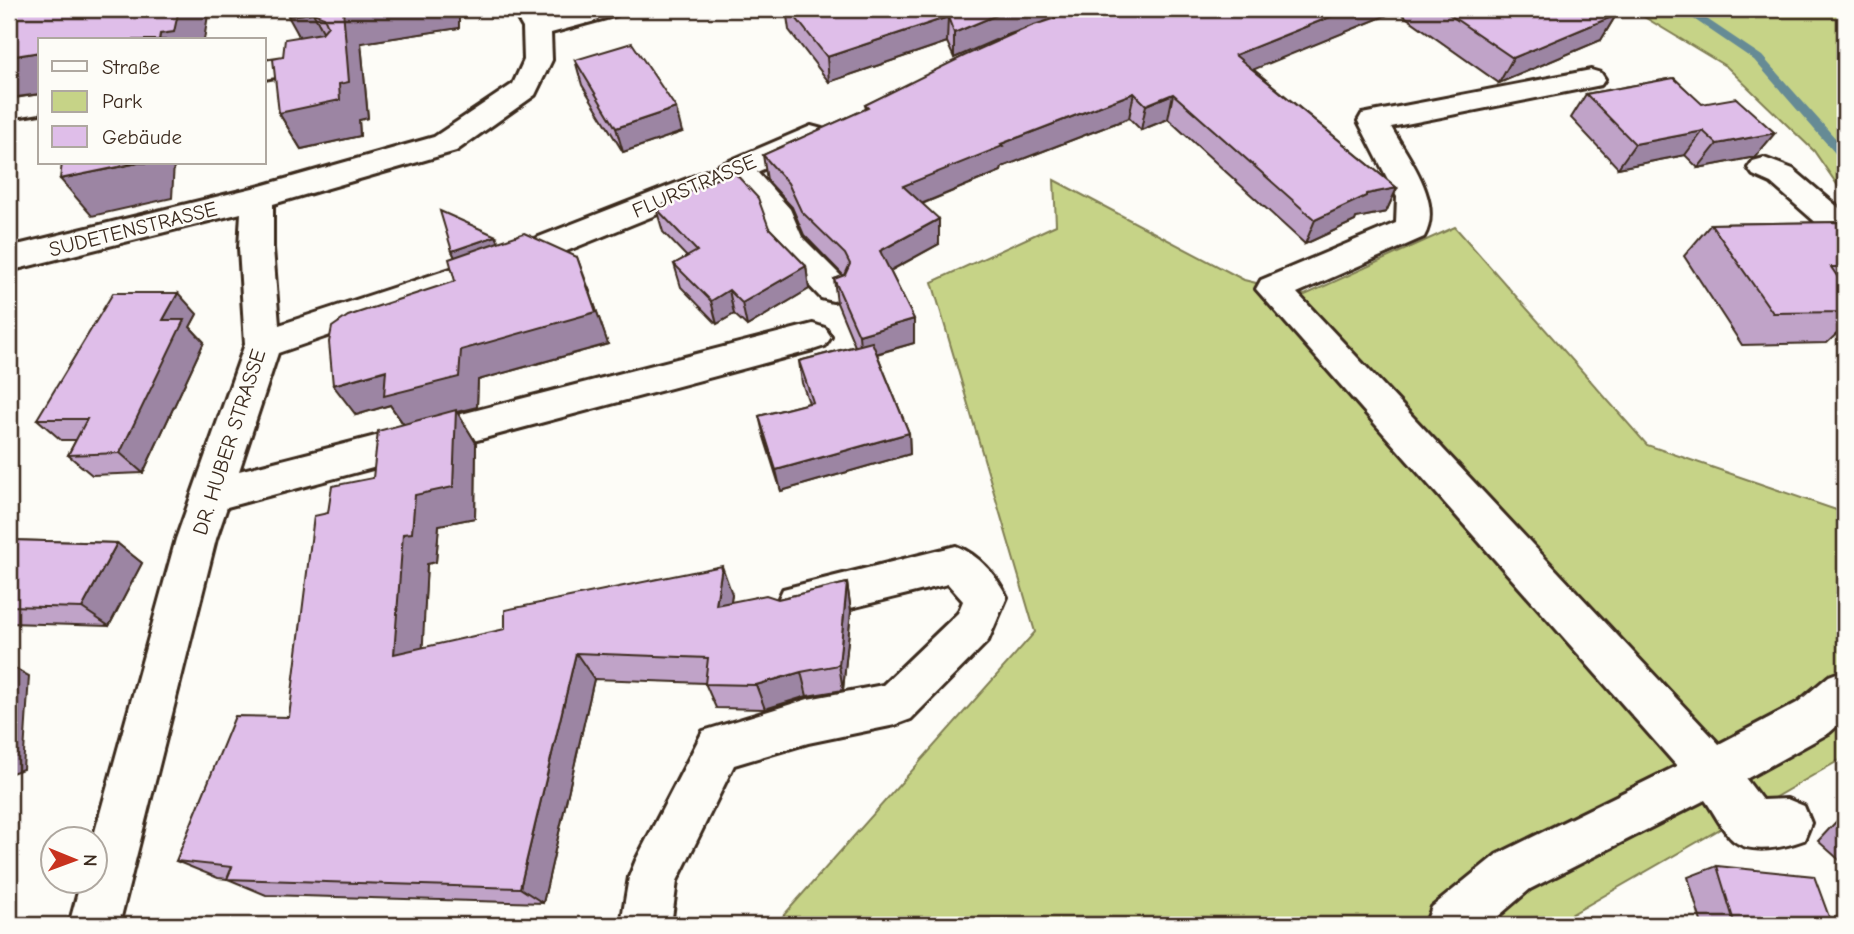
<svg xmlns="http://www.w3.org/2000/svg" width="1854" height="934" font-family="'Comic Neue',sans-serif">
<style>
.green{fill:#c6d387;stroke:#807e52;stroke-width:2}
.lines{fill:none;stroke-linecap:round;stroke-linejoin:round}
.stream{fill:#668b95;fill-rule:evenodd}
.minor-casing{stroke:#3b2a1e;stroke-width:6}
.minor{fill:#fdfcf7;fill-rule:evenodd}
.wall{fill:#c0a3c8;stroke:#3b2a1e;stroke-width:2}
.shaded-wall{fill:#9c85a3;stroke:#3b2a1e;stroke-width:2}
.building{fill:#dfbee9;stroke:#3b2a1e;stroke-width:2}
.labels{text-anchor:middle;dominant-baseline:central;stroke-width:5;stroke-linejoin:round;paint-order:stroke}
.street-label{font-size:21px;fill:#3b2a1e;stroke:#fdfcf7}
</style>
<rect width="100%" height="100%" fill="#fdfcf7"/>
<filter id="ink" filterUnits="userSpaceOnUse"><feTurbulence type="fractalNoise" baseFrequency=".0143" numOctaves="2"/><feDisplacementMap in="SourceGraphic" scale="14" xChannelSelector="R" yChannelSelector="G"/><feConvolveMatrix kernelMatrix="1 2 1 2 8 2 1 2 1" color-interpolation-filters="sRGB"/></filter>
<g filter="url(#ink)">
<g class="green">
<path d="M1631,9H1845V196L1814,151L1727,67Z"/>
<path d="M1054,180L1244,280L1305,295L1455,227L1647,445L1845,513V757L1553,925H775L1035,632L932,282L1056,225Z"/>
</g>
<g class="lines">
<path class="stream" d="M1679,9H1692L1762,56L1845,149V161L1841,160L1754,60Z"/>
<g class="minor-casing">
<g id="minor">
<path d="M512,9H538L544,18L577,9H621L617,15L551,33L552,60L535,95L456,151L273,204V248L279,325L493,255L697,175L811,126L822,129L826,136L822,143L757,172L790,209L802,237L845,280L850,289L845,298L833,301L821,298L775,250L764,221L732,184L517,271L278,353L239,471L813,324L825,328L831,337L825,346L813,350L227,507L216,539L119,925H69L81,881H94L93,839L176,539L245,344L239,248L241,213L9,271V247L257,187L434,137L513,84L524,60L523,28Z"/>
<path d="M324,52L334,55L338,61L334,67L264,79V61Z"/>
<path d="M1591,70L1601,73L1605,79L1601,85L1391,127C1408,158 1444,202 1424,237L1297,293L1719,744L1797,703L1829,676L1845,670V719L1829,733L1746,779L1762,800L1787,799L1804,806L1811,823L1804,840C1785,847 1752,855 1734,841C1723,832 1714,812 1705,800L1530,889L1488,925H1425L1432,907L1496,855L1677,766L1256,289L1261,280L1396,223L1397,197L1358,121L1362,114Z"/>
<path d="M40,95V113L9,118V100Z"/>
<path d="M1764,158L1793,169L1845,213V245L1833,242L1828,233L1771,183L1753,175L1748,168L1753,161Z"/>
<path d="M956,546C978,554 997,576 1007,597L988,641L911,719L895,725L808,743L734,765L677,881L671,925H621L629,877L636,860L703,731L808,699L883,685L958,613L963,601L948,584L798,621L783,615L777,602L783,589Z"/>
</g>
</g>
<use href="#minor" class="minor"/>
</g>
<g class="wall">
<path d="M289,9H459V28L361,43L368,118L359,120L360,136L301,149L279,113L283,57L299,37Z"/>
<path d="M786,9H1606L1616,15L1601,40L1499,83L1397,11L1253,69L1397,188L1386,212L1356,218L1355,221L1305,244L1168,119L1141,130L1129,118L1002,167L1001,171L922,204L939,244L890,271L914,319V343L877,354L909,433L910,454L781,491L764,437L759,416L809,403L802,383L799,361L855,346L837,303L834,279L844,276L804,235L792,207L767,180L763,155L866,109L865,105L1031,27L1007,35L954,58L947,42L829,82L789,30Z"/>
<path d="M575,60L682,132L623,152L582,85Z"/>
<path d="M1674,78L1755,157L1698,168L1685,155L1618,168L1571,118L1586,94Z"/>
<path d="M656,208L769,228L806,266L809,289L747,326L734,314L717,324L681,287L674,264L687,257L663,232Z"/>
<path d="M1845,222V326L1827,343L1742,345L1684,256L1711,224Z"/>
<path d="M499,242L589,289L608,344L478,380L477,407L457,412L476,443L475,518L439,525L436,562L427,564L422,648L732,594L731,602L778,599L847,583L851,611L843,690L807,696L765,709L716,708L705,683L594,679L543,903L266,895L228,879L218,878L176,861L289,717L328,513L373,478L403,424L390,405L356,415L455,281V257L452,251Z"/>
<path d="M197,314L190,327L204,342L143,473L92,475L68,455L76,440H61L37,419Z"/>
<path d="M9,540L117,543L142,563L109,626L9,623Z"/>
<path d="M1845,812V865L1818,841Z"/>
<path d="M1717,866L1832,925H1702L1688,877Z"/>
</g>
<g class="shaded-wall">
<path d="M179,9H209L204,40H159L160,34Z"/>
<path d="M343,9H459V28L361,43L368,118L359,120L360,136L301,149L279,113L339,84Z"/>
<path d="M1011,9H1084L1007,35L954,58V33Z"/>
<path d="M1350,9H1398L1397,11L1228,80L1235,55Z"/>
<path d="M313,13L332,48L308,52L288,16Z"/>
<path d="M1616,15L1601,40L1499,83L1513,58Z"/>
<path d="M948,17L947,42L829,82L827,57Z"/>
<path d="M40,52V94L9,98V57Z"/>
<path d="M1134,93L1129,118L1002,167L1001,171L904,211L903,186L1001,144Z"/>
<path d="M1173,94L1168,119L1141,130L1146,105Z"/>
<path d="M676,108L682,132L623,152L616,128Z"/>
<path d="M1703,131L1685,155L1618,168L1635,144Z"/>
<path d="M1775,133L1755,157L1698,168L1717,144Z"/>
<path d="M138,163H174L172,198L92,216L60,179Z"/>
<path d="M1397,188L1386,212L1356,218L1355,221L1305,244L1315,220L1366,194Z"/>
<path d="M939,219V244L882,275L880,251Z"/>
<path d="M496,236L502,249L458,264L452,251Z"/>
<path d="M577,257L589,289L608,344L478,380L477,407L457,412L476,443L475,518L439,525L436,562L427,564L421,680L394,654L405,426L390,405L356,415L333,385L461,350Z"/>
<path d="M806,266L809,289L747,326L742,303Z"/>
<path d="M729,290L734,314L717,324L711,301Z"/>
<path d="M178,293L197,314L190,327L204,342L143,473L120,453L163,320Z"/>
<path d="M914,319V343L861,358L859,335Z"/>
<path d="M909,433L910,454L781,491L776,470Z"/>
<path d="M117,543L142,563L109,626L82,608Z"/>
<path d="M722,566L732,594L726,632L716,605Z"/>
<path d="M847,583L851,611L843,690L839,665Z"/>
<path d="M576,653L594,679L543,903L520,888Z"/>
<path d="M9,665L29,676L23,769L9,774Z"/>
<path d="M801,672L807,696L765,709L756,685Z"/>
</g>
<g class="building">
<path d="M9,9H179L174,32L160,34L159,40H40V52L9,57Z"/>
<path d="M289,9H343L349,82L339,84L340,100L279,113L273,59L283,57L285,39L322,33L328,26L324,17L313,13L288,16Z"/>
<path d="M789,9H1011L954,33L948,17L827,57Z"/>
<path d="M1083,9H1350L1235,55L1397,188L1366,194V196L1315,220L1173,94L1146,105L1134,93L1001,144L1003,146L903,186L939,219L880,251L914,319L859,335L834,279L845,275L850,264L845,254L801,211L788,183L763,155L868,108L865,105L964,56L1031,26Z"/>
<path d="M1441,9H1606L1616,15L1513,58Z"/>
<path d="M632,43L676,108L616,128L575,60Z"/>
<path d="M1674,78L1702,104L1736,98L1775,133L1717,144L1703,131L1635,144L1586,94Z"/>
<path d="M62,163H138L60,179Z"/>
<path d="M733,171L758,198L769,228L806,266L742,303L729,290L711,301L674,264L697,251L656,208Z"/>
<path d="M440,211L496,236L452,251Z"/>
<path d="M1845,222V267H1831L1845,288V312L1773,313L1711,224Z"/>
<path d="M524,233L577,257L596,312L461,350L459,377L384,396L386,370L333,385L329,342L332,327L348,316L455,281L449,259Z"/>
<path d="M113,293H178L163,320H184L120,453L68,455L87,419H37Z"/>
<path d="M872,342L909,433L776,470L759,416L813,402L799,361Z"/>
<path d="M456,410L453,487L415,495L412,533L403,534L394,654L505,629V610L722,566L716,605L766,595L778,599L847,583L839,665L801,672L756,685L705,684L708,658L576,653L520,888L227,879L232,867L176,861L235,716L289,717L314,516L328,513L332,486L373,478L378,431Z"/>
<path d="M9,540L117,543L82,608L9,606Z"/>
<path d="M1717,866L1814,876L1832,925H1735Z"/>
</g>
</g>
<g class="labels">
<g class="street-label">
<text transform="translate(694 186) rotate(-23)">FLURSTRASSE</text>
<text transform="translate(133 229) rotate(-14)">SUDETENSTRASSE</text>
<text transform="translate(229 442) rotate(-72)">DR. HUBER STRASSE</text>
</g>
</g>
<rect width="1854" height="934" fill="none" stroke="#fdfcf7" stroke-width="35"/>
<rect x="18" y="18" width="1819" height="899" fill="none" stroke="#3b2a1e" stroke-width="2.5" filter="url(#ink)"/>
<rect x="38" y="38" width="228" height="126" fill="#fdfcf7" stroke="#afa8a0" stroke-width="2"/>
<rect x="52" y="61" width="35" height="10" fill="#fdfcf7" stroke="#afa8a0" stroke-width="2"/>
<text x="102" y="74" font-size="21" fill="#3b2a1e">Straße</text>
<rect x="52" y="91" width="35" height="21" fill="#c6d387" stroke="#afa8a0" stroke-width="2"/>
<text x="102" y="108" font-size="21" fill="#3b2a1e">Park</text>
<rect x="52" y="126" width="35" height="21" fill="#dfbee9" stroke="#afa8a0" stroke-width="2"/>
<text x="102" y="144" font-size="21" fill="#3b2a1e">Gebäude</text>
<g transform="translate(74 860) rotate(91)"><circle r="33" fill="#fdfcf7" stroke="#afa8a0" stroke-width="2"/>
<path d="M0-5L12 26L0 18L-12 26Z" fill="#c8321e"/>
<text y="-10" font-size="19" font-weight="bold" text-anchor="middle" fill="#3b2a1e">N</text>
</g>
</svg>
